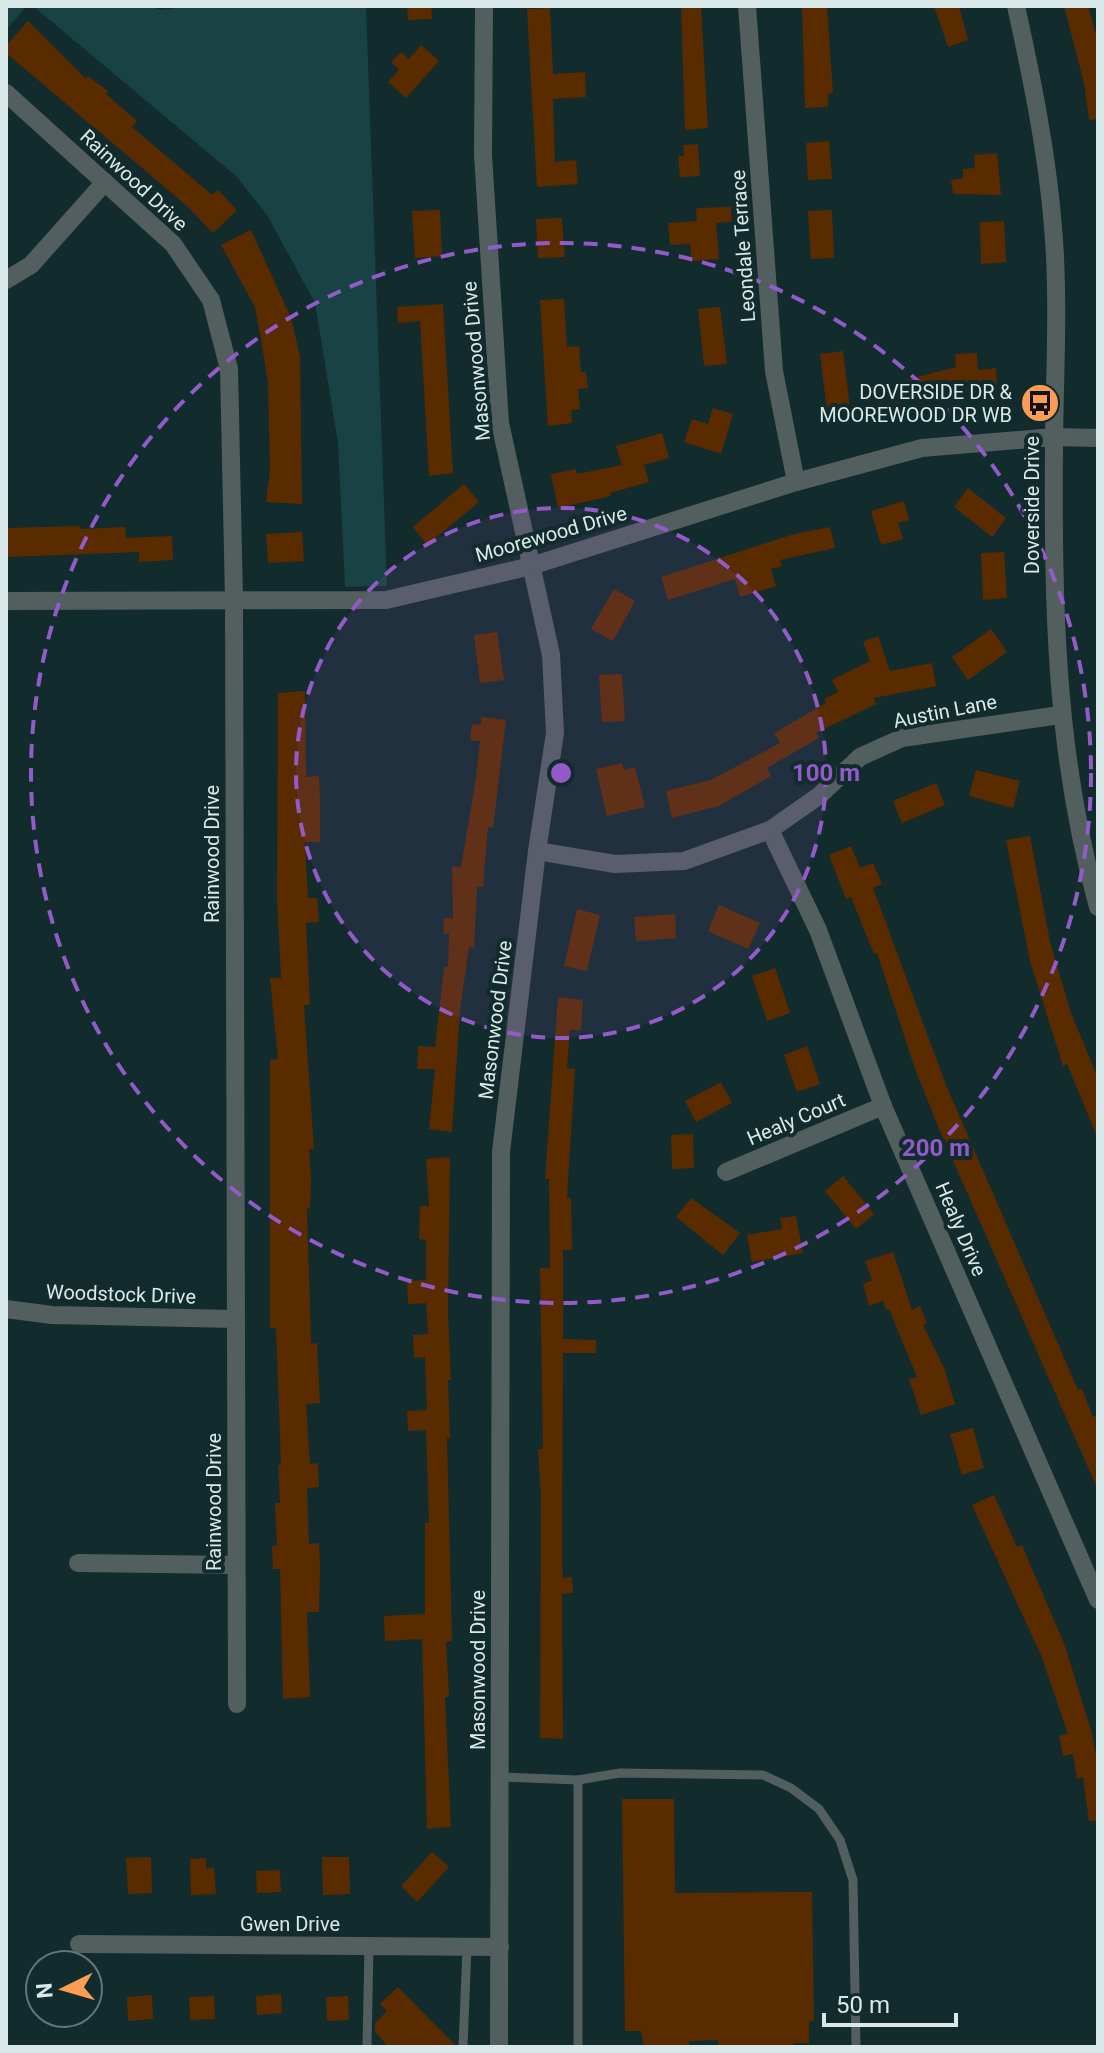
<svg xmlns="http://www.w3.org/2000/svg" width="1104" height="2053" font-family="Roboto,sans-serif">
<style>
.green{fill:#184244}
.building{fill:#5b2b00}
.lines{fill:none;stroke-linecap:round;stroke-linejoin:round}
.service{stroke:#535e5f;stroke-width:9}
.minor{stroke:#535e5f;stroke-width:18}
.ring{fill:none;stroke:#925bc9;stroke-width:4;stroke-dasharray:14 10}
.labels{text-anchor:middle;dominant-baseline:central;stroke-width:8;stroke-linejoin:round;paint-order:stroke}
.street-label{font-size:20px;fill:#d9e8e8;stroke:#122b2c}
.poi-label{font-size:20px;fill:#d9e8e8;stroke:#122b2c;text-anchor:end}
.centre{fill:#925bc9;stroke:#122b2c;stroke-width:4}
.ring-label{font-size:24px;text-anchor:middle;font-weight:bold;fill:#925bc9;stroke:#122b2c;stroke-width:8;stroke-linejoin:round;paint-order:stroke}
</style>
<rect width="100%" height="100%" fill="#122b2c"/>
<g class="green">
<path d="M6,6H27L6,30Z"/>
<path d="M33,6H150L160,10L194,6H366L387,586L345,587L338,443L315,303L267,215L236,176Z"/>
</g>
<g class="building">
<path d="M407,6H431L432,19L408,20Z"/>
<path d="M681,6H701L708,128L685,130Z"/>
<path d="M802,6H827L833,93L828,94V107L805,108Z"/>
<path d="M934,6H959L968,40L948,47Z"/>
<path d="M1064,6H1088L1098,42V119L1089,120L1084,83Z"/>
<path d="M550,8L553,74L585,72L586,97L553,99L555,162L576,160L578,184L537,187L527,9Z"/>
<path d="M28,21L86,79L88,76L108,91L106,94L137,121L132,127L212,195L218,190L237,210L213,233L187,206L6,53V46Z"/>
<path d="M421,45L439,61L406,98L388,82L399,70L391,62L401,52L409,59Z"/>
<path d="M829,141L832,179L808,180L806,143Z"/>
<path d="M698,144L700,176L680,177L678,156H684L683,145Z"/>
<path d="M997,153L1001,195L953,194L951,180L963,178V169L975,168L974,155Z"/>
<path d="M731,207L732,222L716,223L719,259L692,261L690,244L670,245L668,223L697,221L696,208Z"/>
<path d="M440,210L442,256L415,258L412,211Z"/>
<path d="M832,210L834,258L811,259L808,211Z"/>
<path d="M562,218L565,257L538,258L536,219Z"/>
<path d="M1004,221L1006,262L981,264L980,222Z"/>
<path d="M251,230L291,318L300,356L302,504L266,502L270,470L268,383L262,345L255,307L221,245Z"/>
<path d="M564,299L567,347L579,346L581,372H586L588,388L578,389L580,409L571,410L572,423L548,426L540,300Z"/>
<path d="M443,304L453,473L429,476L420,321L398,323L397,307Z"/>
<path d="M720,307L727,364L704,366L698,309Z"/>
<path d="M843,351L850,409L827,411L820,354Z"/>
<path d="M977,353L978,370L996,368L997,390L957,393V390L896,406L890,384L956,367L955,354Z"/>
<path d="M713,408L733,414L721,454L684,442L692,419L708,424Z"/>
<path d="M662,433L669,458L644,465L649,482L610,493L611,496L558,508L551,474L576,469L577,474L622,465L616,446Z"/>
<path d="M464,484L479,502L427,545L413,527Z"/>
<path d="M968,488L1006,518L992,537L954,507Z"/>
<path d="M904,501L909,520L898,523L903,539L881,545L871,511Z"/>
<path d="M80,526V529L125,527L126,538L172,536L173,560L139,562V552L6,557V528Z"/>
<path d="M830,527L835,548L780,560L782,566L771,569L776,586L740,597L735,579L668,600L661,577L794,534Z"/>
<path d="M302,532L304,561L268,563L266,534Z"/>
<path d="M1004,552L1007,598L983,600L981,553Z"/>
<path d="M614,589L635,601L613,641L591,629Z"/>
<path d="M991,629L1007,652L968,680L952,657Z"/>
<path d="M497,632L504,680L480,683L474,635Z"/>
<path d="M878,636L890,671L932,663L936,686L874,698L876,704L816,733L819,738L767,768L771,776L719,806L672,818L666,791L711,780L780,743L774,733L826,703L824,699L838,692L832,680L870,661L863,642Z"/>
<path d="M622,674L625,721L602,722L599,675Z"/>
<path d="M305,691L306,777L319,776L320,801V842H305L308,898H317L319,922L306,923L310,1005H304L314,1149H309L311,1180L310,1209L307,1208L311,1344L317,1343L320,1403L306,1404L310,1464L318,1463L319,1487L307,1488L309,1544L319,1543L320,1567L319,1612H307L310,1697L283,1699L280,1569H273L272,1546L277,1545L275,1503H280L278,1465H281L276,1328H270V1060L278,1059L270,978H281L277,900L278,693Z"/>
<path d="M481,717L506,720L493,828L488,827L483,887H477L474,948L469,947L460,1010L452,1132L429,1129L435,1069H417L418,1046L435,1047L444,967H448L449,934H443L444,918H453L452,866L461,867L476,778L480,741L470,740L472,724L481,725Z"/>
<path d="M622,763L624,770L635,767L645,807L607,816L596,769Z"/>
<path d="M976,770L1020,781L1013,808L969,796Z"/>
<path d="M936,783L945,805L902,823L893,801Z"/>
<path d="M1030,836L1050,942L1071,1013L1098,1078V1139L1067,1064L1063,1066L1030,961L1006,840Z"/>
<path d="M851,846L860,868L873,863L882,884L873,888L946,1085L1078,1390L1082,1389L1093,1417L1098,1415V1490L940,1131L915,1069L877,953L874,954L851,897L846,899L829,855Z"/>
<path d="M719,905L760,923L748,949L708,931Z"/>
<path d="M577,909L600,915L587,971L564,966Z"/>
<path d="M675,914L676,938L636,941L634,917Z"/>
<path d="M775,968L790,1013L767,1021L752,976Z"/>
<path d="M558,997L583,1000L581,1030H570L567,1068L575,1069L567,1198H571L572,1250H563V1339L596,1340V1353H563L562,1559L563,1578L572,1577L573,1593L562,1594L563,1739L540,1738L541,1497L538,1449H543L540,1268H550L549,1179H545Z"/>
<path d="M807,1046L820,1084L797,1092L784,1055Z"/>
<path d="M721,1082L732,1103L696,1122L685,1101Z"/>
<path d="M693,1134L694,1168L672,1169L671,1135Z"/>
<path d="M450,1157L448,1314L451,1380H448L450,1438H447L452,1641L446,1642L449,1697H445L451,1827L427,1829L422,1639L385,1641L384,1616L425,1614V1523H429L426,1430L408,1431L407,1411L427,1410L425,1357L414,1358L413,1335L428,1334L426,1303L408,1304L407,1281L426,1280V1240L419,1239L420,1206H429L426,1159Z"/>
<path d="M843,1176L874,1214L856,1229L825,1191Z"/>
<path d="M691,1198L740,1233L723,1255L676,1217Z"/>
<path d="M796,1216L803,1253L752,1262L747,1235L782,1229L780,1218Z"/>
<path d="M893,1252L912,1310L920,1306L927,1324L923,1325L944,1368L955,1404L921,1415L909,1379L917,1377L889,1309L886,1310L883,1301L869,1306L863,1284L872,1280L865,1261Z"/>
<path d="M973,1428L984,1468L962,1475L950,1434Z"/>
<path d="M994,1495L1017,1547L1022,1545L1065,1646L1092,1733L1098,1766V1821H1089L1083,1777L1077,1779L1073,1754L1063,1756L1059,1736L1068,1734L1041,1655L972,1505Z"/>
<path d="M622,1799H674L675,1893L812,1892L814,2021L809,2022V2043H793V2047H718V2040L689,2041V2047H644L641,2031H625Z"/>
<path d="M432,1852L449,1867L417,1902L401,1886Z"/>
<path d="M151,1857L152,1893L128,1894L126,1858Z"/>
<path d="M322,1857H349L350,1894L323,1895Z"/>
<path d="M206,1858V1868H214L216,1894L191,1895L190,1859Z"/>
<path d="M280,1870L281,1892L257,1893L256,1871Z"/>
<path d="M398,1987L456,2046V2047H389L375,2032V2023L387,2011L380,2004Z"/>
<path d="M281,1994L282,2013L257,2015L256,1996Z"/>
<path d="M152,1995L153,2019L128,2021L127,1997Z"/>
<path d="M214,1996L215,2019L190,2020L189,1997Z"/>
<path d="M348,1996L349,2020L327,2021L326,1997Z"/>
</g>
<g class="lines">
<g class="service">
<path d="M500,1777L578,1780L620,1773L763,1775L791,1788L819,1809L840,1840L853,1880L856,2047"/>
<path d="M367,2047L369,1946"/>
<path d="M463,2047L467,1947"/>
<path d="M578,2047V1780"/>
</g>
<g class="minor">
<path d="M484,6L483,155L500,423L551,655L555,733L537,851L501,1152L499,2047"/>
<path d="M747,6L774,371L796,482"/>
<path d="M1016,6C1032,79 1047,152 1053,227C1059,297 1055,368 1054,439C1053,601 1054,749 1098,907"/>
<path d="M6,93L173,244L211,300L229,369L234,599L237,1704"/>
<path d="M6,280L31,265L105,182"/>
<path d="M6,601L386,600L531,566L796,482L922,448L1054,437L1098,438"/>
<path d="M770,830L818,930L883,1106L1098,1600"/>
<path d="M537,851L615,864L684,861L770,830L820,795L860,757L902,738L1060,715"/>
<path d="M726,1172L883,1106"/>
<path d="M6,1309L52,1315L235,1319"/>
<path d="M78,1563L236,1565"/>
<path d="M79,1944L500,1947"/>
</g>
</g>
<circle cx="561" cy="773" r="265" fill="#925bc9" fill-opacity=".12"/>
<g class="ring">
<circle cx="561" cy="773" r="265"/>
<circle cx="561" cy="773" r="530"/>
</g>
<defs>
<g id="bus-disc" transform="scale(2)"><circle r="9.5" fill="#fd9d55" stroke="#122b2c"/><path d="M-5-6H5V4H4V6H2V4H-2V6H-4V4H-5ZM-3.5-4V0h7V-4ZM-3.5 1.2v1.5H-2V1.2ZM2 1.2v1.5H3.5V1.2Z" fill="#111"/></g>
</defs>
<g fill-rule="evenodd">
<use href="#bus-disc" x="1040" y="403"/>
</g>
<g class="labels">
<g class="street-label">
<text transform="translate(134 180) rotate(43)">Rainwood Drive</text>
<text transform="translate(743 246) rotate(-94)">Leondale Terrace</text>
<text transform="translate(476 361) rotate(-95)">Masonwood Drive</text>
<text transform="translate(1032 505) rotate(-90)">Doverside Drive</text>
<text transform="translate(551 534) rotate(-16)">Moorewood Drive</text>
<text transform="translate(945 711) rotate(-11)">Austin Lane</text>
<text transform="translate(212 854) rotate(-90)">Rainwood Drive</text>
<text transform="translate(495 1020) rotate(-83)">Masonwood Drive</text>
<text transform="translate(796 1119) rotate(-23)">Healy Court</text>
<text transform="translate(961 1229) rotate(67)">Healy Drive</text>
<text transform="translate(121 1294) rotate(2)">Woodstock Drive</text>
<text transform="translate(214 1502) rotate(-90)">Rainwood Drive</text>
<text transform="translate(478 1670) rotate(-90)">Masonwood Drive</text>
<text x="290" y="1924">Gwen Drive</text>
</g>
<g class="poi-label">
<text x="1012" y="392">DOVERSIDE DR &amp;<tspan x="1012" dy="23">MOOREWOOD DR WB</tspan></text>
</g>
</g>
<circle cx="561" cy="773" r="12" class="centre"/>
<g class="ring-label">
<text x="826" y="781">100 m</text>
<text x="936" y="1156">200 m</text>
</g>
<rect width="1104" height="2053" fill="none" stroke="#d9e8e8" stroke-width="16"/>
<g transform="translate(64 1989) rotate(265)"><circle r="38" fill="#122b2c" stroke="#627777" stroke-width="2"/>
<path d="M0-6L14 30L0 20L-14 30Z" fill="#fd9d55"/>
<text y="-12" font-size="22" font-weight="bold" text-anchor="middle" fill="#d9e8e8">N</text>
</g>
<path d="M824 2013v12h132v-12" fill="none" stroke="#d9e8e8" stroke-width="4"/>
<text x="836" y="2013" font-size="24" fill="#d9e8e8" stroke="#122b2c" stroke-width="6" paint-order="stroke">50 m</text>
</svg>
